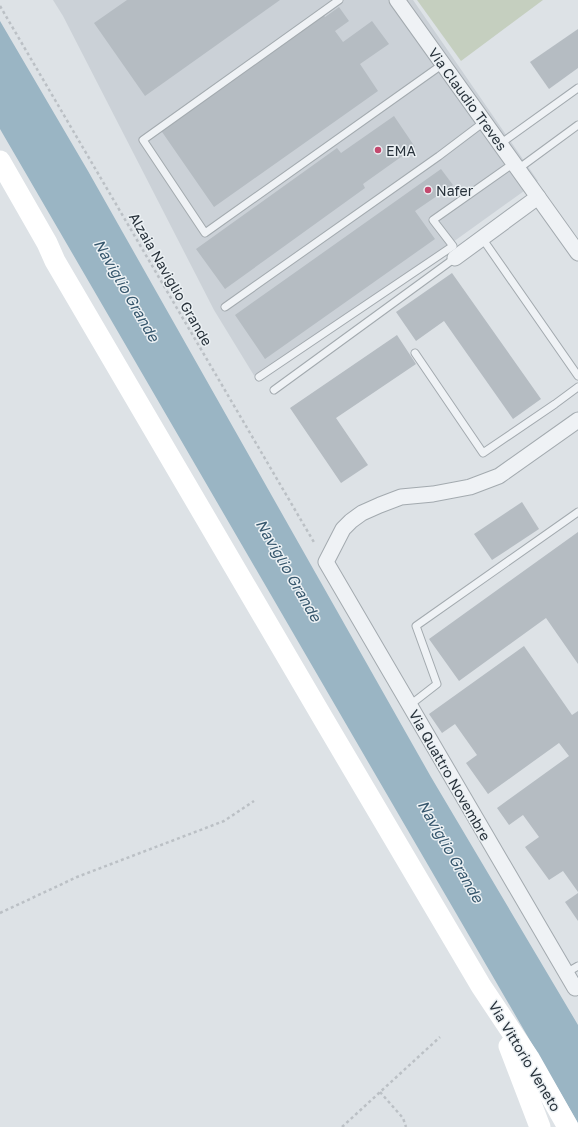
<svg xmlns="http://www.w3.org/2000/svg" width="578" height="1127" font-family="'Golos Text',sans-serif">
<style>
.built{fill:#cbd1d7}
.green{fill:#c5cfbf}
.water{fill:#9ab5c4}
.building{fill:#b5bcc2}
.lines{fill:none;stroke-linecap:round;stroke-linejoin:round}
.service-casing{stroke:#a3aaaf;stroke-width:9}
.minor-casing{stroke:#a3aaaf;stroke-width:17}
.path{stroke:#bbc0c5;stroke-width:2.5;stroke-dasharray:3 3;stroke-linecap:butt}
.service{stroke:#eff2f5;stroke-width:7}
.minor{stroke:#eff2f5;stroke-width:15}
.secondary{stroke:#fff;stroke-width:21}
.poi-dot{fill:#c4496e;stroke:#ecf1f4;stroke-width:1.5}
.labels{text-anchor:middle;dominant-baseline:central;stroke-width:3;stroke-linejoin:round;paint-order:stroke}
.street-label{font-size:14px;fill:#28323b;stroke:#ecf1f4}
.poi-label{font-size:14px;fill:#28323b;stroke:#ecf1f4;text-anchor:start}
.water-label{font-size:15px;font-style:italic;fill:#35566c;stroke:#ecf1f4}
</style>
<rect width="100%" height="100%" fill="#dde2e6"/>
<path class="built" d="M53,0H413L538,181L258,382L214,310L63,16Z"/>
<path class="green" d="M417,0H543L461,61Z"/>
<path class="water" d="M0,21L88,171L431,777L578,1025V1123L0,129Z"/>
<g class="building">
<path d="M127,0H280L145,96L94,23Z"/>
<path d="M339,7L349,21L335,31L343,42L372,21L389,44L360,64L378,91L214,207L160,129L322,13L325,17Z"/>
<path d="M578,29V68L549,89L530,62Z"/>
<path d="M394,116L415,147L363,184L365,188L225,289L196,249L337,148L341,153Z"/>
<path d="M441,169L453,185L415,211L435,239L265,359L235,315Z"/>
<path d="M452,273L541,399L513,419L444,321L416,341L396,312Z"/>
<path d="M397,335L416,364L336,418L368,465L341,483L290,408Z"/>
<path d="M522,502L539,529L492,560L474,534Z"/>
<path d="M578,532V664L546,618L459,681L429,639Z"/>
<path d="M524,646L572,715L578,711V892L563,871L549,880L525,847L539,837L523,815L509,825L497,808L569,756L559,743L488,794L466,763L477,755L455,724L442,733L429,714Z"/>
<path d="M578,893V921L565,902Z"/>
</g>
<g class="lines">
<g class="service-casing">
<g id="service">
<path d="M339,0L143,140L205,233L443,64"/>
<path d="M500,144L578,88"/>
<path d="M518,169L578,125"/>
<path d="M482,238L578,376"/>
<path d="M225,307L439,156L484,122"/>
<path d="M415,353L483,453L555,404L578,387"/>
<path d="M259,377L453,246L433,220L514,163"/>
<path d="M274,390L455,258"/>
<path d="M410,705L437,684L416,626L578,512"/>
<path d="M566,973L578,966"/>
</g>
</g>
<g class="minor-casing">
<g id="minor">
<path d="M397,0L578,253"/>
<path d="M455,258L538,197"/>
<path d="M575,988L326,562L343,529L351,521L362,513L380,505L401,497L433,494L470,487L499,476L578,420"/>
</g>
</g>
<g class="path">
<path d="M0,6L315,544"/>
<path d="M0,913L77,877L224,821L254,801"/>
<path d="M380,1092L403,1118L406,1127"/>
<path d="M342,1127L440,1037"/>
</g>
<use href="#service" class="service"/>
<use href="#minor" class="minor"/>
<g class="secondary">
<path d="M0,161L47,243L55,261L324,720L481,986L529,1058L568,1127"/>
<path d="M509,1046L540,1127"/>
</g>
</g>
<g class="poi-dot">
<circle cx="378" cy="150" r="4"/>
<circle cx="428" cy="190" r="4"/>
</g>
<g class="labels">
<g class="street-label">
<text transform="translate(468 99) rotate(54)">Via Claudio Treves</text>
<text transform="translate(171 279) rotate(60)">Alzaia Naviglio Grande</text>
<text transform="translate(450 775) rotate(60)">Via Quattro Novembre</text>
<text transform="translate(525 1056) rotate(59)">Via Vittorio Veneto</text>
</g>
<g class="poi-label">
<text x="386" y="150">EMA</text>
<text x="436" y="190">Nafer</text>
</g>
<g class="water-label">
<text transform="translate(127 290) rotate(60)">Naviglio Grande</text>
<text transform="translate(289 570) rotate(60)">Naviglio Grande</text>
<text transform="translate(451 851) rotate(60)">Naviglio Grande</text>
</g>
</g>
</svg>
